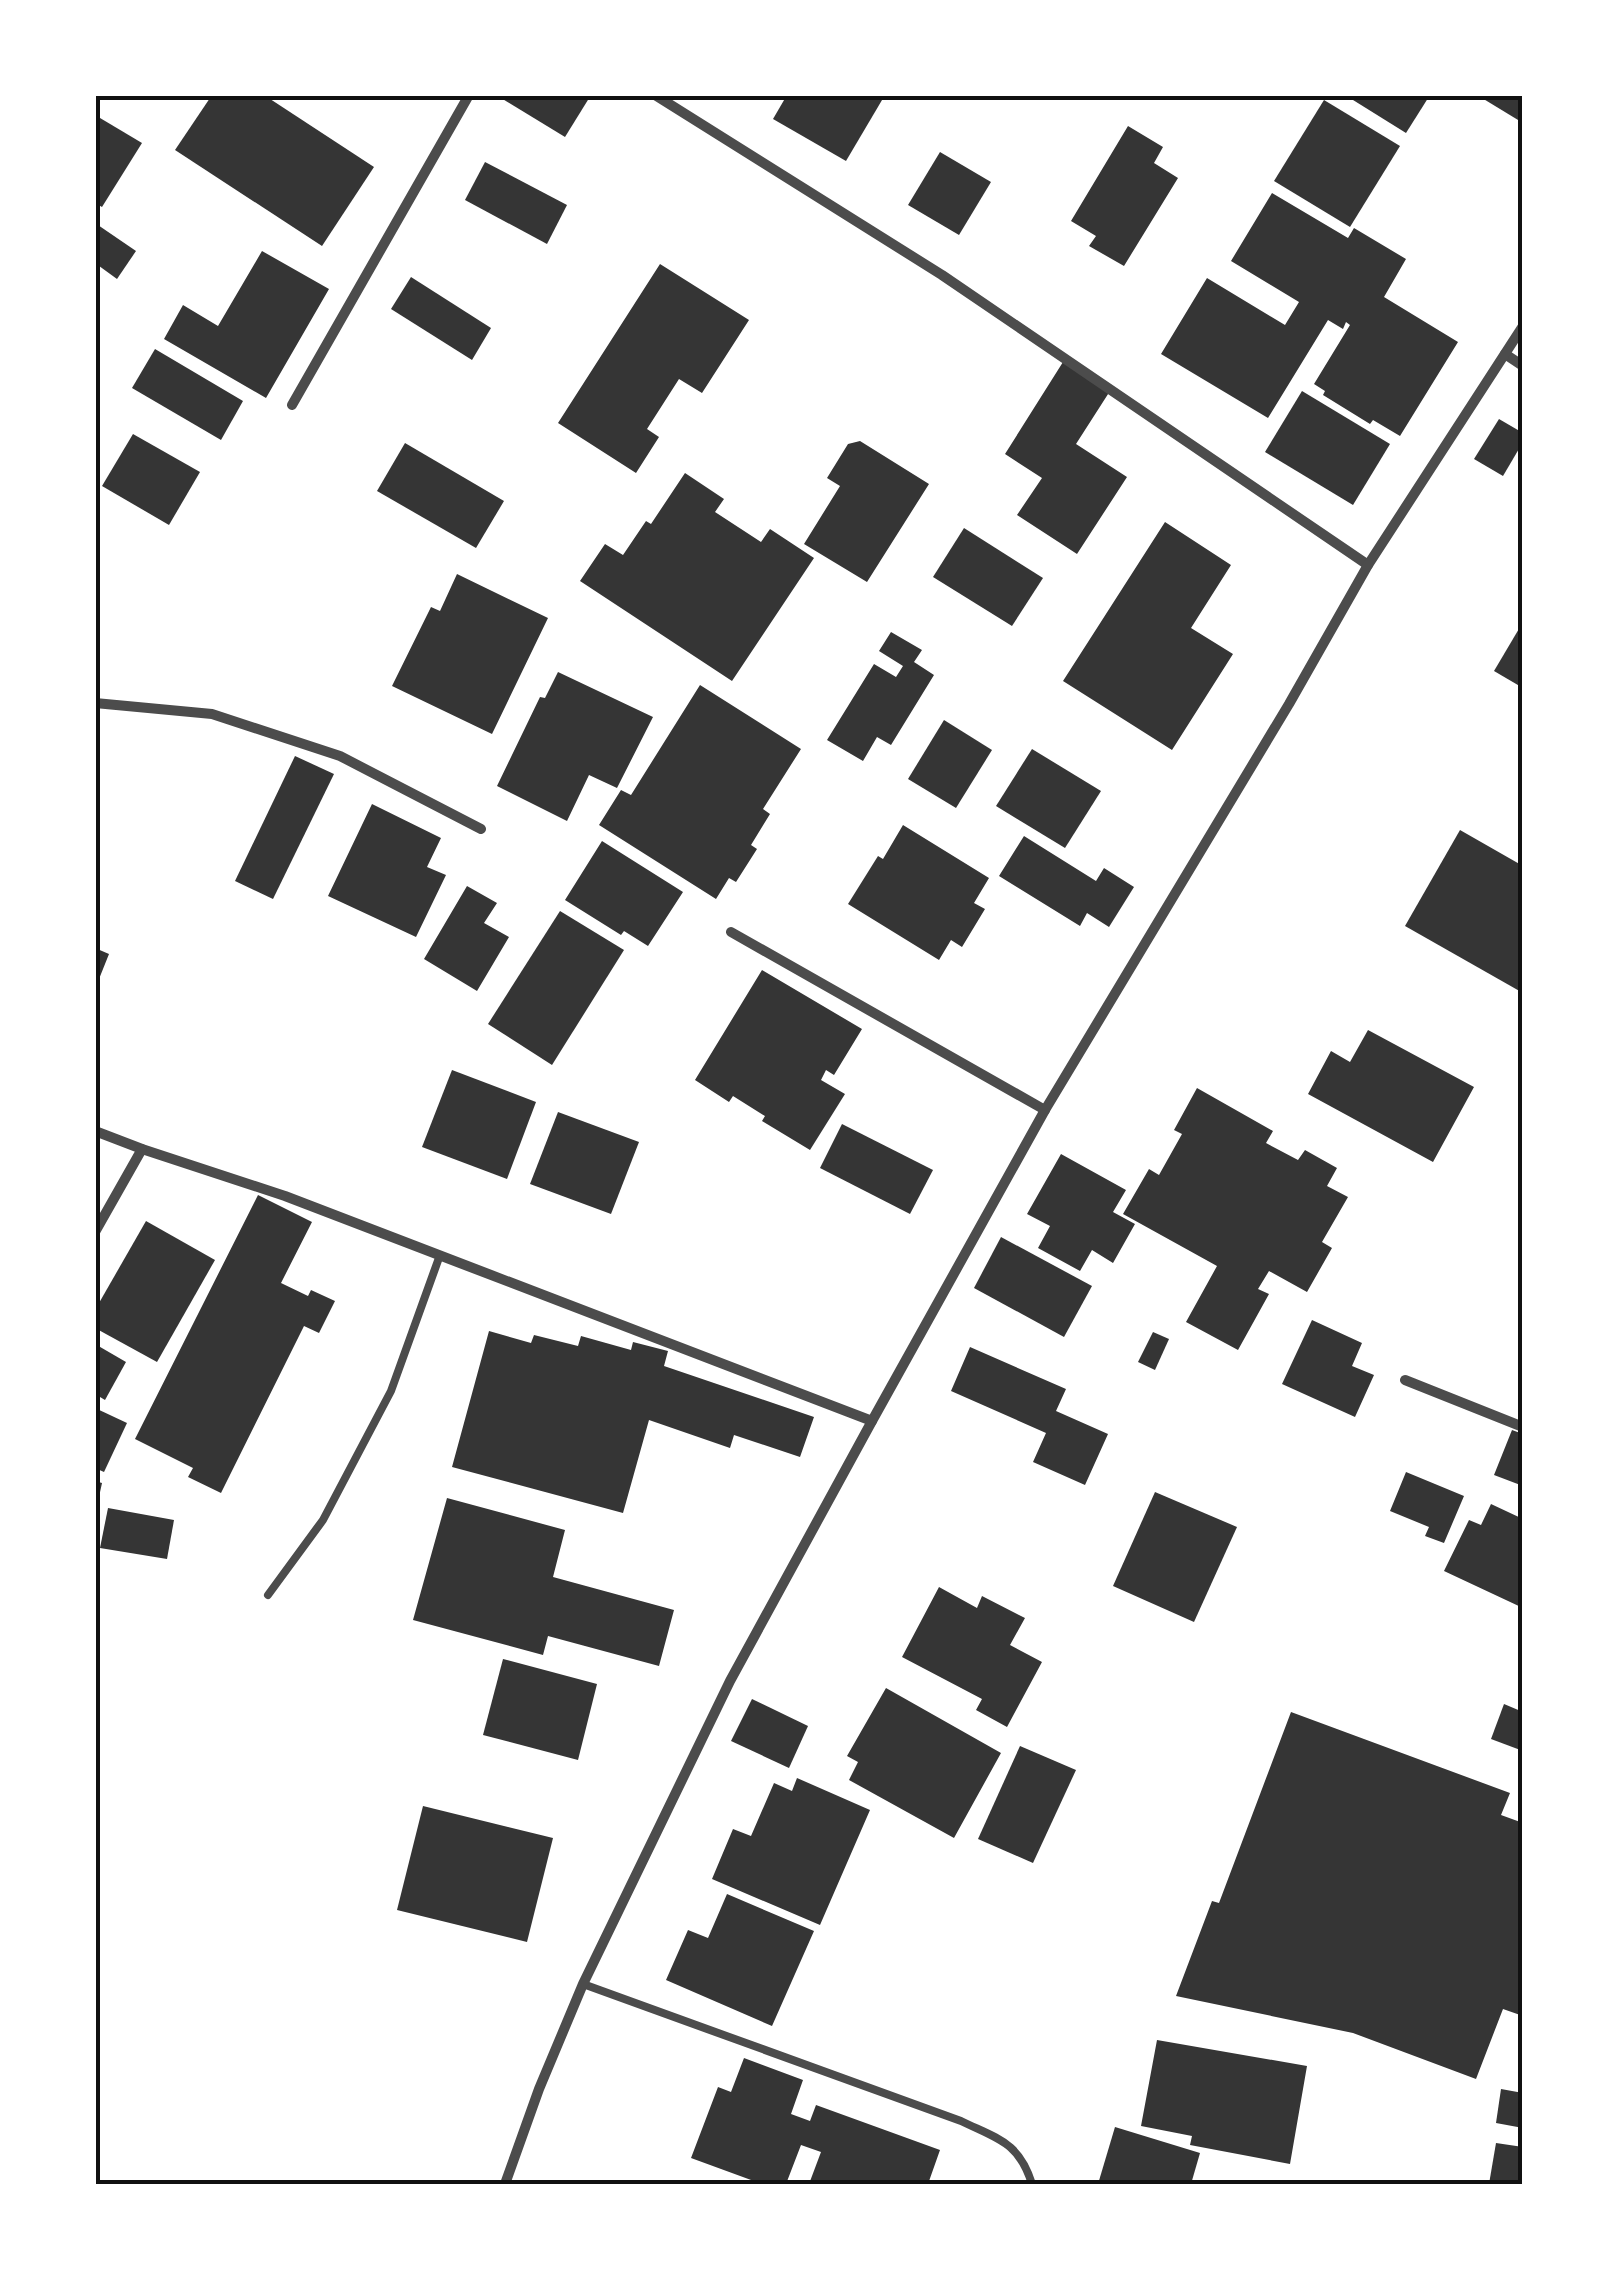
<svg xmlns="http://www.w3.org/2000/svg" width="1618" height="2279" font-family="'Zilla Slab',serif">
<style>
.building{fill:#353535}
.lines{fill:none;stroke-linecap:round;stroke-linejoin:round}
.service{stroke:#4c4c4c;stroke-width:8}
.minor{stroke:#4c4c4c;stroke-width:10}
.neatline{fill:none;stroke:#111;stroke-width:4}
</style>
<rect width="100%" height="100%" fill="#fff"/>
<g class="building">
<path d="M212,95H264L374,167L322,246L175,150Z"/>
<path d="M496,95H591L565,137Z"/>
<path d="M787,95H885L846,161L773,119Z"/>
<path d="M1345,95H1430L1406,133Z"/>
<path d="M1477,95H1523V123Z"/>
<path d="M1324,100L1400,146L1350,227L1274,181Z"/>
<path d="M95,115L142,143L102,207L95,203Z"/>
<path d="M1128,126L1163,147L1154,163L1178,178L1124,266L1089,246L1096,236L1071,221Z"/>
<path d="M940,152L991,182L959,235L908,205Z"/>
<path d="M485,162L567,205L547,244L465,200Z"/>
<path d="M1272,193L1348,238L1354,228L1406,259L1384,297L1458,342L1400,436L1373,420L1370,424L1323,395L1325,391L1314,384L1350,325L1346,322L1343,329L1328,320L1268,418L1161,354L1207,278L1285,325L1299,302L1231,261Z"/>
<path d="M95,223L136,251L117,279L95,263Z"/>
<path d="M262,251L329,289L266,398L164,339L183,305L218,326Z"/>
<path d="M660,264L749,320L702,393L679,379L647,429L659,437L636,473L558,423Z"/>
<path d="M411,277L491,328L472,360L391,309Z"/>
<path d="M155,349L243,401L221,440L132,388Z"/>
<path d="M1063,362L1110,391L1076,444L1127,477L1077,554L1017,515L1042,478L1005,454Z"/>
<path d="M1302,391L1390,444L1353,505L1265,452Z"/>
<path d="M1499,419L1523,433V442L1503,476L1474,459Z"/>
<path d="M133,434L200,472L169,525L102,486Z"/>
<path d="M860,441L929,484L867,582L804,544L840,486L827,478L848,444Z"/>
<path d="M405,443L504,501L476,548L377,491Z"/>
<path d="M685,473L724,499L715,512L761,542L770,529L814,558L732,681L580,581L605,544L623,555L646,521L651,524Z"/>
<path d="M1165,522L1231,565L1191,628L1233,654L1172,750L1063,681Z"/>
<path d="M964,528L1043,578L1012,626L933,577Z"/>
<path d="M457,574L548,618L492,734L392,686L431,607L440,611Z"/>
<path d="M1523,622V688L1494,671Z"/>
<path d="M891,632L922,650L914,662L934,675L891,745L877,737L863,761L827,740L874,664L896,677L903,666L879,651Z"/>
<path d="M558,672L653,717L617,788L589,775L567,821L497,786L540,697L545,698Z"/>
<path d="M700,685L801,749L763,809L770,814L751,845L757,849L736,882L729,878L716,899L599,825L621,790L631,795Z"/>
<path d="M944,720L992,750L956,808L908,779Z"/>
<path d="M1032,749L1101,791L1065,848L996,806Z"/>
<path d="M295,756L334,774L273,899L235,881Z"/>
<path d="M372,804L441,838L427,867L446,875L416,937L328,896Z"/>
<path d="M903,825L989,878L974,903L985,909L962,947L951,940L939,960L848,904L878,856L883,859Z"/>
<path d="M1460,830L1523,866V993L1405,926Z"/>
<path d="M1024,836L1096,881L1104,868L1134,887L1109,927L1087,913L1080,926L999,876Z"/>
<path d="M602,841L683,892L648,946L624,931L621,935L565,900Z"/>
<path d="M467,886L497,903L484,923L509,937L477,991L424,959Z"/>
<path d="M560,911L624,950L552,1065L488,1024Z"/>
<path d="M95,948L109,954L95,989Z"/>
<path d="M762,970L862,1029L834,1075L826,1070L821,1080L845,1094L810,1150L762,1121L765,1116L733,1096L729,1102L695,1080Z"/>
<path d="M1368,1030L1474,1087L1433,1162L1308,1094L1331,1051L1350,1062Z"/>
<path d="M452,1070L536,1102L507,1179L422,1147Z"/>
<path d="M1197,1088L1273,1131L1266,1143L1298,1160L1305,1150L1337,1168L1327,1186L1348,1197L1322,1242L1332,1248L1307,1292L1269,1271L1258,1289L1269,1294L1238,1350L1186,1322L1217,1266L1123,1214L1149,1169L1159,1175L1182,1134L1174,1130Z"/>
<path d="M558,1112L639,1142L611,1214L530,1184Z"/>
<path d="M842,1124L933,1170L910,1214L820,1168Z"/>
<path d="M1061,1154L1126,1190L1113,1212L1135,1224L1113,1263L1092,1250L1080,1271L1038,1248L1050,1226L1027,1214Z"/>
<path d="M258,1195L312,1222L281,1283L308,1296L311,1290L335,1301L319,1333L304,1326L221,1493L188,1477L193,1468L135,1439Z"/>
<path d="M146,1221L215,1260L157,1362L95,1328V1310Z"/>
<path d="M1001,1237L1092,1286L1064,1337L974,1288Z"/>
<path d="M1312,1320L1362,1343L1352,1366L1374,1375L1355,1417L1282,1384Z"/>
<path d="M489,1331L531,1343L534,1335L578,1346L581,1336L631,1350L633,1342L668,1351L664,1366L814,1417L800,1457L734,1435L730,1448L649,1420L623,1513L452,1467Z"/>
<path d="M1153,1332L1169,1339L1155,1370L1138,1362Z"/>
<path d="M95,1344L126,1362L105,1400L95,1394Z"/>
<path d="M970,1347L1066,1389L1056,1411L1108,1434L1085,1485L1033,1462L1046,1433L951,1391Z"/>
<path d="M95,1408L127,1423L104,1472L95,1468Z"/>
<path d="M1512,1430L1523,1434V1486L1494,1475Z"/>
<path d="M1406,1472L1464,1496L1444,1543L1425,1536L1429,1527L1390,1511Z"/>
<path d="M95,1481L102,1483L97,1506H95Z"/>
<path d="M1155,1492L1237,1527L1194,1622L1113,1586Z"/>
<path d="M447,1498L565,1530L553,1577L674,1610L659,1666L548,1636L543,1655L413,1620Z"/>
<path d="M1491,1504L1523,1519V1608L1444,1571L1469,1520L1481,1525Z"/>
<path d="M108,1508L174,1520L167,1559L100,1548Z"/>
<path d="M939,1587L977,1608L982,1596L1025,1618L1010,1645L1042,1662L1007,1727L976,1710L982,1699L902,1657Z"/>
<path d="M503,1659L597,1684L578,1760L483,1735Z"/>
<path d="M886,1688L1001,1753L954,1838L849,1780L858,1762L847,1756Z"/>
<path d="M752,1699L808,1726L789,1768L731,1741Z"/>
<path d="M1504,1704L1523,1712V1751L1491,1739Z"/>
<path d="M1291,1712L1510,1793L1501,1815L1523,1823V2016L1503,2009L1476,2079L1353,2033L1176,1996L1212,1901L1219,1903Z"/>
<path d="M1020,1746L1076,1770L1033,1863L978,1839Z"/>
<path d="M797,1778L870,1810L820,1925L712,1879L733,1829L751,1836L774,1783L792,1791Z"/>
<path d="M423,1806L553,1838L527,1942L397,1910Z"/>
<path d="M727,1894L814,1931L772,2026L666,1980L688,1930L708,1938Z"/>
<path d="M1157,2040L1307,2066L1290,2164L1190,2145L1192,2136L1141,2126Z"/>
<path d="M744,2058L803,2080L791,2114L810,2121L816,2105L940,2150L928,2184H809L821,2152L801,2145L786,2184H762L691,2158L718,2087L731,2092Z"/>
<path d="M1501,2089L1523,2093V2128L1496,2123Z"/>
<path d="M1115,2127L1200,2153L1191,2184H1098Z"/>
<path d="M1496,2143L1523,2147V2184H1489Z"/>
</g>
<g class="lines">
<g class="service">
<path d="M268,1595L323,1520L391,1391L440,1255"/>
<path d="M583,1984L961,2121C998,2139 1019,2142 1032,2184"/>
</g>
<g class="minor">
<path d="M655,95L942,275L1368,565"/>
<path d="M1505,354L1523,366"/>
<path d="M292,405L469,95"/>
<path d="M95,703L212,714L340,756L481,829"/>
<path d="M731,932L1045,1110"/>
<path d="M95,1131L142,1149L285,1196L872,1421"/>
<path d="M95,1232L142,1149"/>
<path d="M1405,1380L1523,1427"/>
<path d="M505,2184L539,2089L583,1984L730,1681L872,1421L1045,1110L1289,704L1368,565L1523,326"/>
</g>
</g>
<rect width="1618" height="2279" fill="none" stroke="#ffffff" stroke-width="195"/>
<rect x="98" y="98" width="1422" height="2084" class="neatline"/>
</svg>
